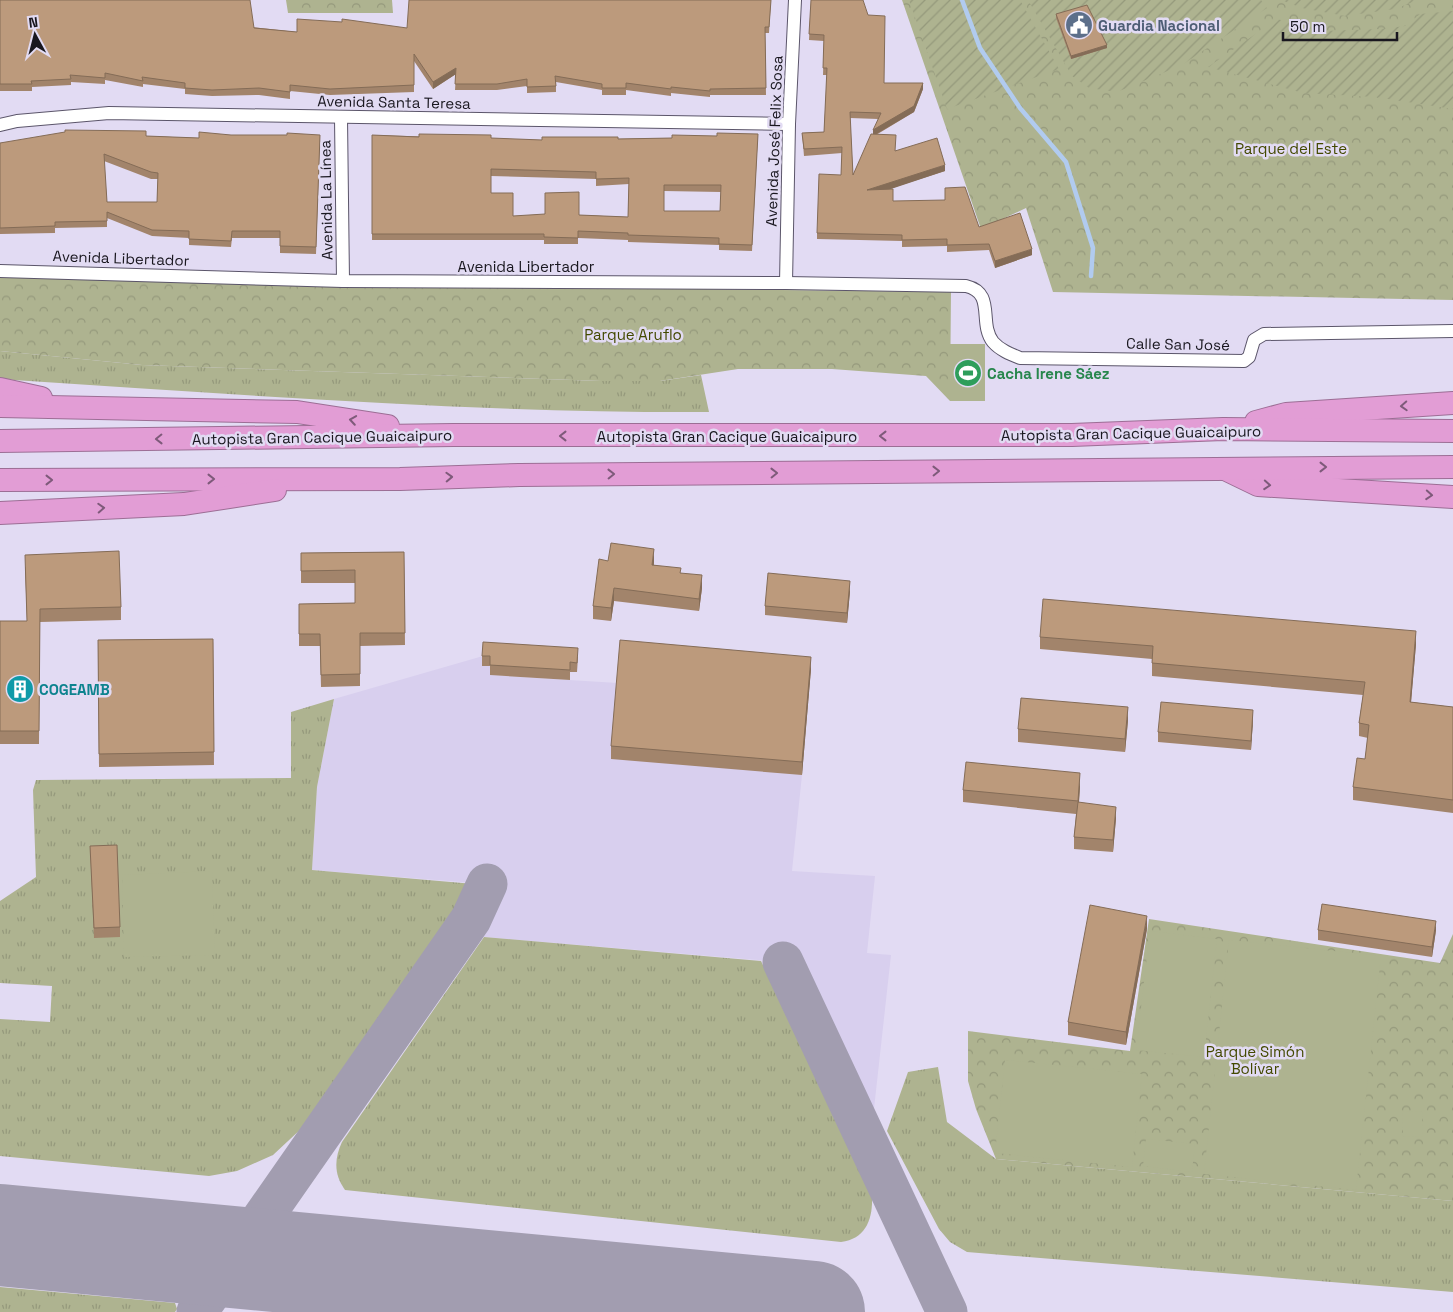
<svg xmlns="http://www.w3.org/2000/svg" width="1453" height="1312" font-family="'Space Grotesk',sans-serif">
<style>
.built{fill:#d8cfee}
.grass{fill:url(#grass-tufts)}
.forest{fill:url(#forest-crowns)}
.garden{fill:url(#garden-furrows)}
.pitch{fill:#aeb390}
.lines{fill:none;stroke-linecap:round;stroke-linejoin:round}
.stream{stroke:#b1cbef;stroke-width:4.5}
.taxiway{stroke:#a29db0;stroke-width:41}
.runway{stroke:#a29db0;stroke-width:102}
.street-casing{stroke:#5b556a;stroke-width:14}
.highway-casing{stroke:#9c6e95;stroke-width:24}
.street{stroke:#fff;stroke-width:12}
.highway{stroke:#e29dd5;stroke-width:22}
.wall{fill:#a2846b;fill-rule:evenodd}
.shaded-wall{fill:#846c57}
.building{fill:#bc9a7c;stroke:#846c57;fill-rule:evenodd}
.oneway{stroke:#7e5a7a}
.labels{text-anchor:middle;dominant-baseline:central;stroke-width:5;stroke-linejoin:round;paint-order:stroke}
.service-label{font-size:15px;font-weight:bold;fill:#4e5e75;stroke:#e2dbf3;text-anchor:start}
.street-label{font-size:15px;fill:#19171f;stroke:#e2dbf3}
.park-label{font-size:15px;fill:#434900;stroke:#e2dbf3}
.leisure-label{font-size:15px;font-weight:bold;fill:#27864d;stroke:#e2dbf3;text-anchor:start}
.culture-label{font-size:15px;font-weight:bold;fill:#0d838f;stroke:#e2dbf3;text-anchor:start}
</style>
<defs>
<pattern id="grass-tufts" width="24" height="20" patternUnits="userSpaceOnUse" patternTransform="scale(1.25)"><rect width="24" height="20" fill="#aeb390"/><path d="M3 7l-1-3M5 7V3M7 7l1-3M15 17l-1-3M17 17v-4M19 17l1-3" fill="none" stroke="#95997c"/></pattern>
<pattern id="forest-crowns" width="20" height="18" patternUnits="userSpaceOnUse" patternTransform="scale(1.25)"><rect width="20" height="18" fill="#aeb390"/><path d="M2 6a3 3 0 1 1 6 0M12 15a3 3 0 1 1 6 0" fill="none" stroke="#95997c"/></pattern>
<pattern id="garden-furrows" width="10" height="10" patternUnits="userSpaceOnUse" patternTransform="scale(1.25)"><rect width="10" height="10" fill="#aeb390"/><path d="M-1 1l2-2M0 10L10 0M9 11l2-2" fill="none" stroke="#95997c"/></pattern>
</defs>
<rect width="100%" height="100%" fill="#e2dbf3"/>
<path class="built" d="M483,656L490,666V675L618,683L802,775L792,871L875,876L867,953L891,955L870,1145L783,962L484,937L471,919L486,884L312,870L317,787L334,699Z"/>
<g class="grass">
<path d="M0,351L142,365L601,381H660L701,375L709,412C477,413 245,395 14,380L0,378Z"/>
<path d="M334,699L317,787L312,870L474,884L302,1128L273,1155L237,1171L209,1176L0,1156V1019L50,1022L52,986L0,983V901L36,877L33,790L36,780L291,778V712Z"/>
<path d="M484,937L761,961L872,1196C873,1219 866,1239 841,1242L345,1190C334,1175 334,1159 342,1142Z"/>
<path d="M938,1067L947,1122L996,1159L1453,1201V1292L967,1252L950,1242L939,1229L887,1131L908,1072Z"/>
<path d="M0,1287L175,1303L177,1309L175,1312H0Z"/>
</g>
<g class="forest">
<path d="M286,0H392L393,13H288Z"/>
<path d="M902,0H1453V300L1053,292L1026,208L981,229Z"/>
<path d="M0,272L539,287L951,292L950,401L926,376L832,369H738L660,381H601L142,365L0,351Z"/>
<path d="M1149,919L1440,963L1453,934V1201L996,1159L976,1109L968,1081V1031L1130,1051Z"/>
</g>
<g class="garden">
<path d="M909,0H1020L1059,69L947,109Z"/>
<path d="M1028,0H1261L1267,8L1182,65L1117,92L1089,88L1072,76Z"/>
<path d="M1281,0H1418L1395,9L1345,16L1302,8Z"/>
<path d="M1453,11V109L1375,97L1303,93L1208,67L1277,19L1323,31L1381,29L1405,26L1420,14Z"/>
</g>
<g class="pitch">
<rect x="950" y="344" width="35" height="57"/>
<path d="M212,871L215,955L124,957L122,875Z"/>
<path d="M1150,931L1217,939L1204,1057L1136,1050Z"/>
<path d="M1229,940L1381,956L1356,1190L1204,1174Z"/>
<path d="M1005,1060L1142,1074L1132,1167L995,1153Z"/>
<path d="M1422,1111L1423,1136L1403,1137L1402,1112Z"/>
<path d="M1146,1139L1195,1144L1192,1172L1143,1166Z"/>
</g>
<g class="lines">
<path class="stream" d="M962,0L980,48L1020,108L1066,162L1093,248L1091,276"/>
<g class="taxiway">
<path d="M783,962L947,1312"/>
<path d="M197,1312L471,919L487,884"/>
</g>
<path class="runway" d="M0,1235L814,1312"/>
<g class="street-casing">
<g id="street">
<path d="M341,118L343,281"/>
<path d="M0,125L17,121L109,113L789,124"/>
<path d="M0,271L343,281L786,283L966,286C996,293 978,323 993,342C1000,350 1010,354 1020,358L1244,361L1249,357L1254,340L1264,334L1453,331"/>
<path d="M786,283L789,124L795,0"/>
</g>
</g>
<g class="highway-casing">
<g id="highway">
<path d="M0,389L41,398"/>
<path d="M0,406L297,412L388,426"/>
<path d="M1256,422L1286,414L1453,403"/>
<path d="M0,441L453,435H1072L1223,429L1453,431"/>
<path d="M1227,470L1258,485L1453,497"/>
<path d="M0,480L400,479L519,475L1453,467"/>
<path d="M0,513L184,504L275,490"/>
</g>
</g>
<use href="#street" class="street"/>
<use href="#highway" class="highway"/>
</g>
<g class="wall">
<path d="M0,0L297,32L407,28L771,0L769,33H765L766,95H710V97L671,93V96L626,90V95H602V90L556,82V92L527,93V86L497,90H455L456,74L433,89L414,61V92L330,95L290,91V99L259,95L212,96L185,94V89L143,84V87L105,80V84L71,82V85L32,87V91H0Z"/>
<path d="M811,0L884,83L923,89L914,112L876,135L895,151L945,171L889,189L893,201L979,227L1032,255L995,268L989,250L947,252V246L902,247V241L817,239V233L841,175L842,153L804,156L802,133L824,132L827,75H823L824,41L809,40ZM850,118L878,119L873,134L853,175Z"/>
<path d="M1056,14L1107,48L1071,59L1056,18Z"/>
<path d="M758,134L752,251L719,250V245L628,242V240L578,238V244H544V240H372V135L542,140L672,138ZM491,176L596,179V186L629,184L628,217L579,215L513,216L491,193ZM664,191L721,192L720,211H664Z"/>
<path d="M231,135H320L316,254L280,253V238H232L231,247L189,245V238L152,236L107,218V227L55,228V233L0,234V143L146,136L199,138ZM104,161L151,179H158L157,202H107Z"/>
<path d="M404,552L405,645L360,646V686L321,687L320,646H299V604L355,603V583H301V553Z"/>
<path d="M608,561L654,562V565L681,573L702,588L699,611L614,601L611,621L593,619V606Z"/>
<path d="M25,567L121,607V620L40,622L39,744H0V621H27Z"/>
<path d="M850,591L847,623L765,615V606Z"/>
<path d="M1040,637L1416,644L1411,702L1453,707V813L1353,800V787L1365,759L1368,738L1359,736V723L1363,695L1152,676V659L1040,649Z"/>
<path d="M213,639L214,765L99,767L98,640Z"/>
<path d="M482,656L578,657L577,672H570V680L490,675V666H482Z"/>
<path d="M811,669L802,775L611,759V746Z"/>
<path d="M1128,720L1125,752L1018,742V729Z"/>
<path d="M1253,720L1251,750L1158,742V732Z"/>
<path d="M1080,786L1079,803L1116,818L1113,852L1074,849V837L1076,814L963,802V790Z"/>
<path d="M90,846L120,927V937L94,938Z"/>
<path d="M1147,929L1126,1045L1068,1035V1022Z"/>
<path d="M1318,930H1436L1432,957L1318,940Z"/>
</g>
<g class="shaded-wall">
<path d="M1107,45V48L1071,59V56Z"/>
<path d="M456,68V74L433,89V82Z"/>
<path d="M923,83V89L914,112L873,136V130Z"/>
<path d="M945,165V171L867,197V190Z"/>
<path d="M1032,249V255L995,268V261Z"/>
<path d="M654,549V562L652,578V565Z"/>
<path d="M702,575V588L699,611V599Z"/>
<path d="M850,581V591L847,623V613Z"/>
<path d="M614,588V601L611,621V608Z"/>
<path d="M1416,631V644L1410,714V702Z"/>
<path d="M811,657V669L802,775V762Z"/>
<path d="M1128,707V720L1125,752V739Z"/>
<path d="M1253,710V720L1251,750V741Z"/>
<path d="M1080,773V786L1078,814V801Z"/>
<path d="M1116,807V818L1113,852V840Z"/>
<path d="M1147,916V929L1126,1045V1032Z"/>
<path d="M1436,921V930L1432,957V947Z"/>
</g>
<g class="building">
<path d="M0,0H250L254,28L297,32V19L342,22V19L407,28L409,0H771L769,27H765L766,88L710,89V91L671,87V89L626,83V88H602V84L555,76L556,86L527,87V79L497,84H455L456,68L433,82L414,54V85L330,89L290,85V92L259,88L212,90L185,88V83L142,77L143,81L105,73V78L70,75L71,79L31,81L32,84H0Z"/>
<path d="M811,0H863L868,15L885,16L884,83H923L914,106L873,130L881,113L850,112L853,175L871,134L896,135L895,151L937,138L945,165L867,190L893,189V201L945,200V188L965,187L979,227L1020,213L1032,249L995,261L989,244L947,245V239L902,240V235L817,233L819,174L841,175L842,147L804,149L802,133L824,132L827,68H823L824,35L809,34Z"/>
<path d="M1087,5L1107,45L1071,56L1056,14Z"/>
<path d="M65,130L146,131V136L199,138V132L231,135H287V133L320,135L316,247L280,246V231H232L231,241L189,239V231L152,230L107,212V221L55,222V226L0,228V143L65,132ZM104,154L151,172L158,173L157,202H107Z"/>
<path d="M717,133L758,134L752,245L719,244V238L628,235V233L578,231V238L544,237V234H372V135L419,137V134L491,135V138L542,140V137H618V139L672,138V135L717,136ZM491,169L596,172V179L629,178L628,217L579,215V192L545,193V214L513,216V193H491ZM664,185H721L720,211H664Z"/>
<path d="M611,543L654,549L652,565L681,568L680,573L702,575L699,599L614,588L611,608L593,606L599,559L608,561Z"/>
<path d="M119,551L121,607L40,609L39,731H0V621H27L25,555Z"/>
<path d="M404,552L405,633H360V674L321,675L320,634H299V604L355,603V570L301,571V553Z"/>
<path d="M768,573L850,581L847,613L765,606Z"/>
<path d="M1043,599L1416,631L1410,702L1453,707V800L1353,787L1357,758L1365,759L1369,725L1359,723L1365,682L1152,663L1153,646L1040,637Z"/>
<path d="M213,639L214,752L99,754L98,640Z"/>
<path d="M620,640L811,657L802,762L611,746Z"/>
<path d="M483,642L578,648L577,663L570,662V670L490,665V656H482Z"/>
<path d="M1021,698L1128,707L1125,739L1018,729Z"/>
<path d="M1161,702L1253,710L1251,741L1158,732Z"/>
<path d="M966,762L1080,773L1078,801L963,790Z"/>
<path d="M1078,802L1116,807L1113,840L1074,837Z"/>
<path d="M117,845L120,927L94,928L90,846Z"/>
<path d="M1322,904L1436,921L1432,947L1318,930Z"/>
<path d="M1090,905L1147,916L1126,1032L1068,1022Z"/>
</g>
<defs><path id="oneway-chevron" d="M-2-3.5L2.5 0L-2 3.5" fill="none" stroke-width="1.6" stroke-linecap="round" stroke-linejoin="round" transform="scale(1.25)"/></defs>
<g class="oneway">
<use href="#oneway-chevron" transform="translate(1404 406) rotate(177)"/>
<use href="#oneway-chevron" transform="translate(353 420) rotate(-171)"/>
<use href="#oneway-chevron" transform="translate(563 436) rotate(-180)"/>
<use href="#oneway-chevron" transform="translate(883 436) rotate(180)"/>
<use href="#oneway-chevron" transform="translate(159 439) rotate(179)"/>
<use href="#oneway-chevron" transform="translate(1323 467)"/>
<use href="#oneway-chevron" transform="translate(936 471) rotate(-1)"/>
<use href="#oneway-chevron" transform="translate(774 473) rotate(-1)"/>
<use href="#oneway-chevron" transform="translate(611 474) rotate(-1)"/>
<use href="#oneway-chevron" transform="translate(449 477) rotate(-2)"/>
<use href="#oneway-chevron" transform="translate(211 479)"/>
<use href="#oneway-chevron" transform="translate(49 480)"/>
<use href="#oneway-chevron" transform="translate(1267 485) rotate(4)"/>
<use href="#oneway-chevron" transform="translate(1429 495) rotate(4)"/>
<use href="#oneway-chevron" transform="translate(101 508) rotate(-3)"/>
</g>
<defs>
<g id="civic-disc" transform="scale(1.4375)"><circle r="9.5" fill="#5c6f8a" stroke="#e2dbf3"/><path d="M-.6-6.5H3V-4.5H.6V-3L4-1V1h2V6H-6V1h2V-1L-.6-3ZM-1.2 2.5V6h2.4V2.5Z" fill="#fff"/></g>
<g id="stadium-disc" transform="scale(1.4375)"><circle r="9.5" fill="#2e9e5b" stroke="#e2dbf3"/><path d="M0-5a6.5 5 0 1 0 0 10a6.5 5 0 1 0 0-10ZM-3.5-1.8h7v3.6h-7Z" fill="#fff"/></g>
<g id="building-disc" transform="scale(1.4375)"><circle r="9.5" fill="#0f9aa8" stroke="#e2dbf3"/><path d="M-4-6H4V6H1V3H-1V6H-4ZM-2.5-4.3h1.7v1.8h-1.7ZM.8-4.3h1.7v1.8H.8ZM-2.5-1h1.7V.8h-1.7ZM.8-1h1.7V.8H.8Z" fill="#fff"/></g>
</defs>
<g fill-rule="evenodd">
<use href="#civic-disc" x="1079" y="25"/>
<use href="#stadium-disc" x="968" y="373"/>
<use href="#building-disc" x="20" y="689"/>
</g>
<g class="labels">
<g class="service-label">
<text x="1098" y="25">Guardia Nacional</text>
</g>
<g class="street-label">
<text transform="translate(394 102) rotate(1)">Avenida Santa Teresa</text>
<text transform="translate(774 141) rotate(-88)">Avenida José Felix Sosa</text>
<text transform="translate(326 200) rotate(-91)">Avenida La Línea</text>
<text transform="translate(121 258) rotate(2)">Avenida Libertador</text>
<text x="526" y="266">Avenida Libertador</text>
<text transform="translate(1178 344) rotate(1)">Calle San José</text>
<text transform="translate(1131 433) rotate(-1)">Autopista Gran Cacique Guaicaipuro</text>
<text x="727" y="436">Autopista Gran Cacique Guaicaipuro</text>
<text transform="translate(322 437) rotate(-1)">Autopista Gran Cacique Guaicaipuro</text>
</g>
<g class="park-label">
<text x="1291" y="148">Parque del Este</text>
<text x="633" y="334">Parque Aruflo</text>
<text x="1255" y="1051">Parque Simón<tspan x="1255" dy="17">Bolívar</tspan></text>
</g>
<g class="leisure-label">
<text x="987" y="373">Cacha Irene Sáez</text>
</g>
<g class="culture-label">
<text x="39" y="689">COGEAMB</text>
</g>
</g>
<g transform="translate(35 35) rotate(353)" stroke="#e2dbf3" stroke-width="4" paint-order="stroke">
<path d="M0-4L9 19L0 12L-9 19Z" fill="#19171f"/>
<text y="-8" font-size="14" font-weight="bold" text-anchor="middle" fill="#19171f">N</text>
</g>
<path d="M1283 32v8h114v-8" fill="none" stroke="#19171f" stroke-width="2.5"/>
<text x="1290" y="32" font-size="15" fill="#19171f" stroke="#e2dbf3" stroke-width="4" paint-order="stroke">50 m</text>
</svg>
